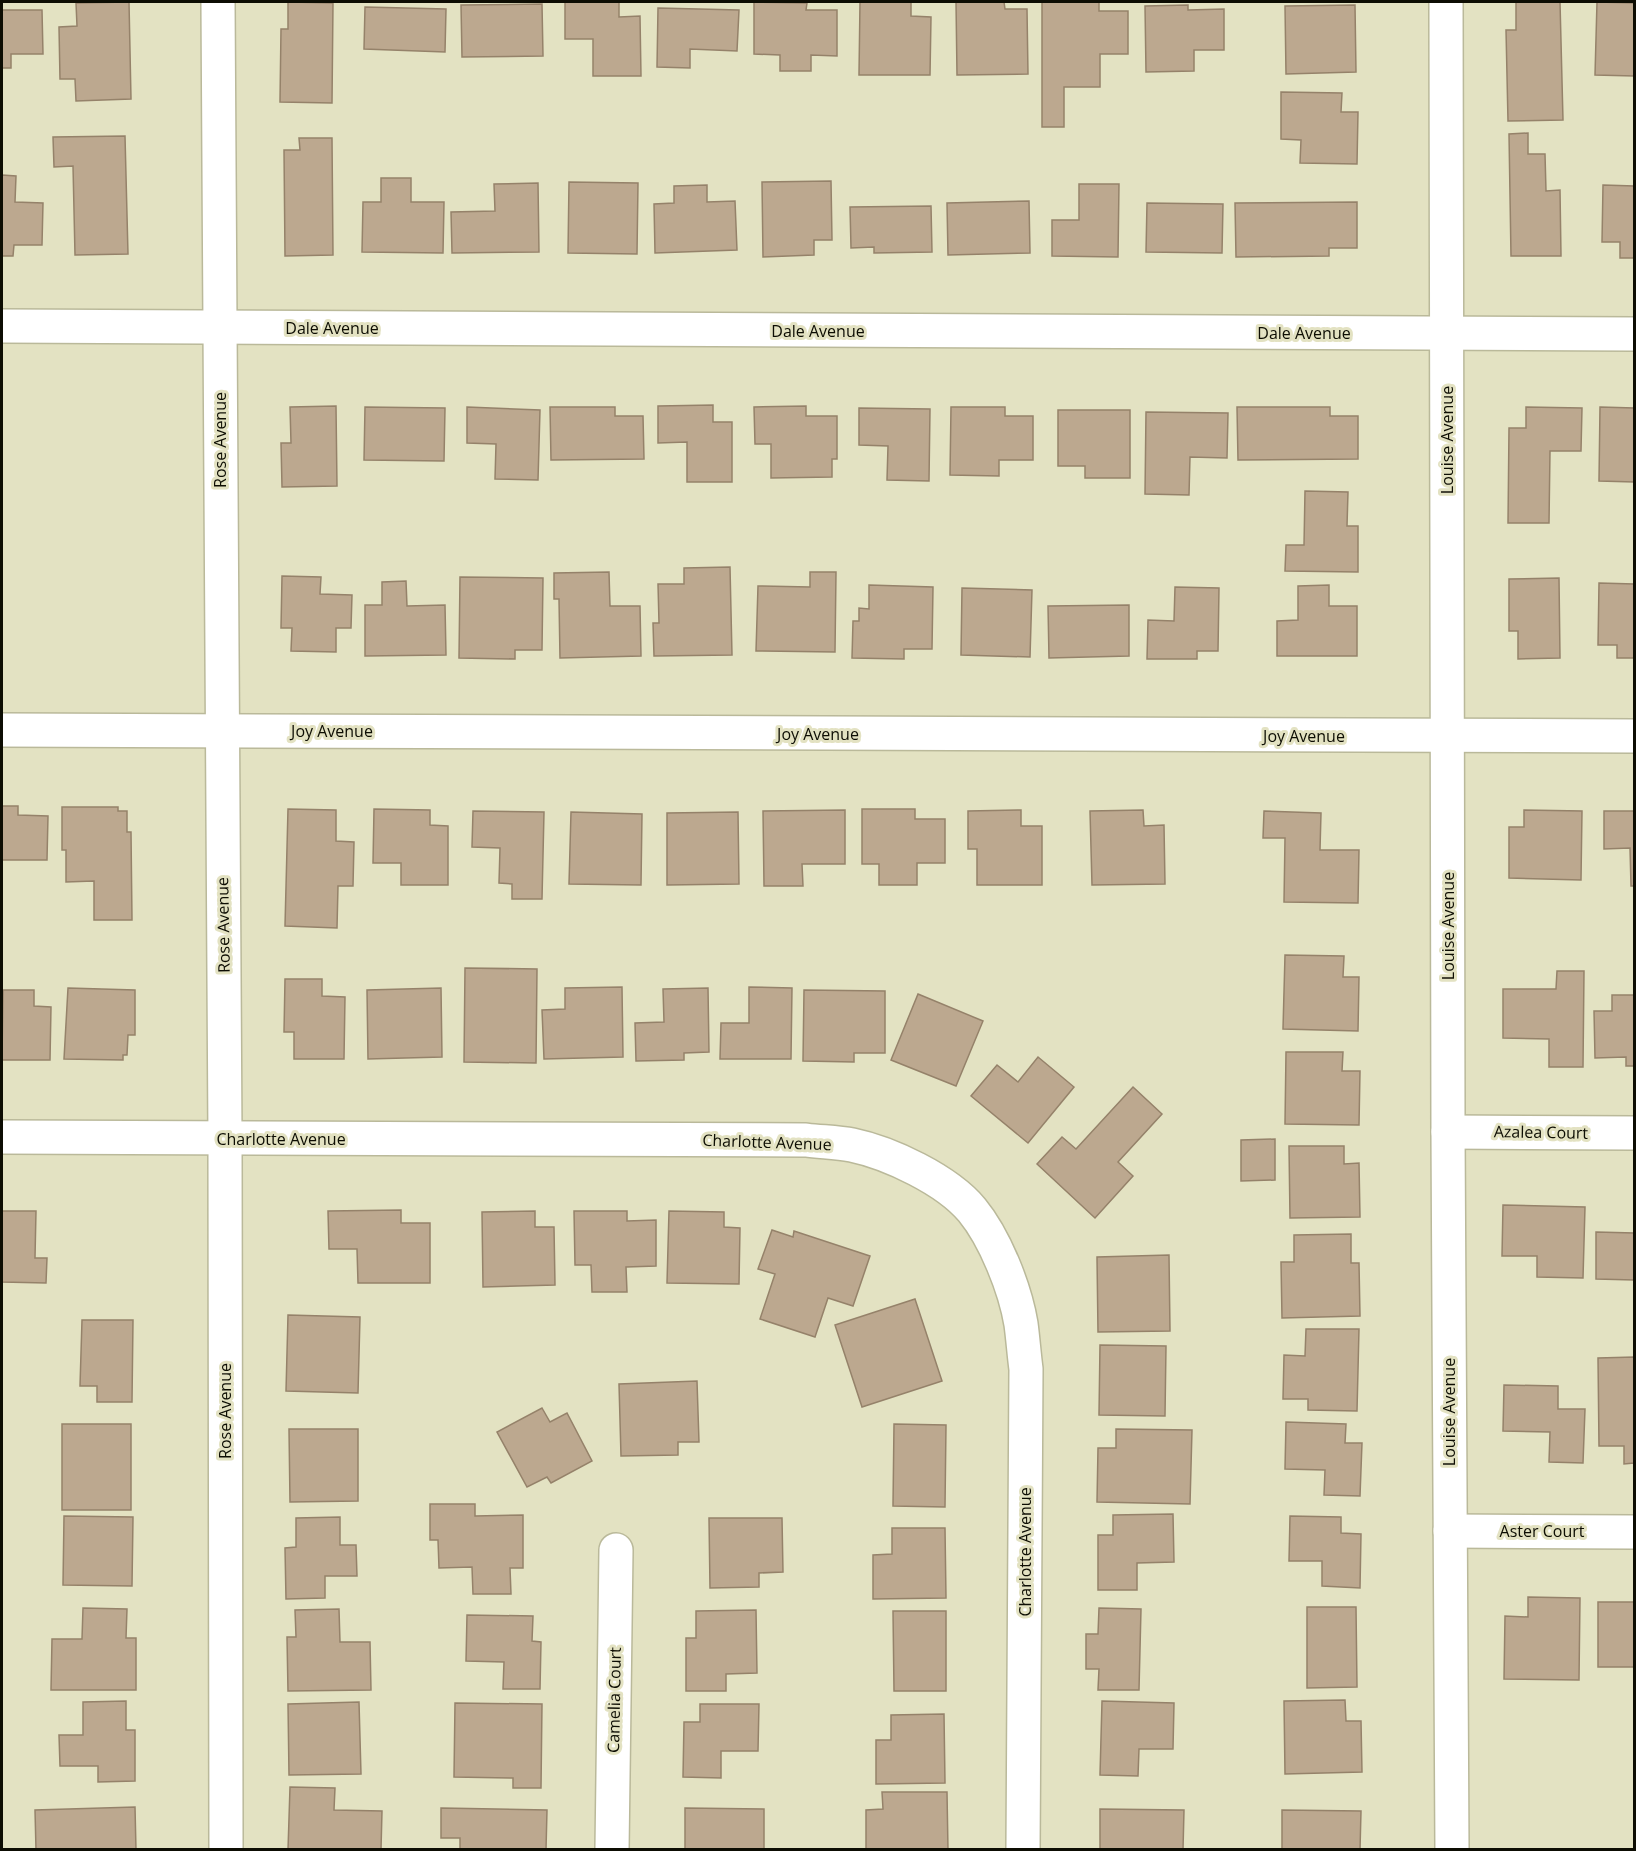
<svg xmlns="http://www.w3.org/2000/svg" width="1636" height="1851" font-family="'Open Sans',sans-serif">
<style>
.building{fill:#bca88f;stroke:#95826a;stroke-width:1.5}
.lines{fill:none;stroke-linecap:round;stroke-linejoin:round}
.minor-casing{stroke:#bab99a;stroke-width:36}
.minor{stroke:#fff;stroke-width:33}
.labels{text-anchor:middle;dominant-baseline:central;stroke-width:6;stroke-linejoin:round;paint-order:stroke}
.street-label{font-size:16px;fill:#0d0d03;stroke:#e3e2c2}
</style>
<rect width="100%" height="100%" fill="#e3e2c2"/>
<g class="building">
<path d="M129,2L131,99L76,101L75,79H60L59,27L77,26L76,3Z"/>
<path d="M288,2L333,3L332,103L280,102L281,29H288Z"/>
<path d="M565,2H619V17L640,16L641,76H593V39H565Z"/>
<path d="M754,2L807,3L806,10H837V56L811,55V71H780V55L754,54Z"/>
<path d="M860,2H911V16L931,17L930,75H859Z"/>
<path d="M956,2H1004L1005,9H1027L1028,74L957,75Z"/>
<path d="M1042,2H1099V11H1128V54H1100V87H1064V127H1042Z"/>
<path d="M1516,2H1560L1563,120L1508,121L1506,30H1516Z"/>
<path d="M1597,2L1634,3V76L1595,75Z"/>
<path d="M542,4L543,56L462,57L461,5Z"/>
<path d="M1188,5V10L1224,9V50H1194V71L1146,72L1145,6Z"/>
<path d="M1355,5L1356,72L1286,74L1285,6Z"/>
<path d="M365,7L446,9L445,52L364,49Z"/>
<path d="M658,8L739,10L737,51L690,49V68L657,67Z"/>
<path d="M2,10H42L43,54H11V68H2Z"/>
<path d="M1281,92L1342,93L1341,112H1358L1357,164L1300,163L1301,140L1281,139Z"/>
<path d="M1528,133V154H1545L1546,191L1560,190L1561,256H1511L1509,134Z"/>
<path d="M125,136L128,254L75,255L73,166L54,167L53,137Z"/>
<path d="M299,138H332L333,255L285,256L284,150H300Z"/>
<path d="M2,175L16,176L15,202L43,203L42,245H14L13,256H2Z"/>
<path d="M381,178H411V202H444L443,253L362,252L363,202H381Z"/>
<path d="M831,181L832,240H814V255L763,257L762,182Z"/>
<path d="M569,182L638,183L637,254L568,253Z"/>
<path d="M538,183L539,252L452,253L451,212L495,211L494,184Z"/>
<path d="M1079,184H1119L1118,257L1052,256V220H1079Z"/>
<path d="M707,185V202L735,201L737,250L655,253L654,204L674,203V186Z"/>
<path d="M1603,185L1634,186V258H1620V242H1602Z"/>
<path d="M1029,201L1030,253L948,255L947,203Z"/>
<path d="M1357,202V248H1329V256L1236,257L1235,203Z"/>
<path d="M1147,203L1223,204L1222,253L1146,252Z"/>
<path d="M931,206L932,252L874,253V247L851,248L850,207Z"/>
<path d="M713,405V422H732V482H687V442L658,443V406Z"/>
<path d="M336,406L337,486L282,487L281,443H291L290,407Z"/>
<path d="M806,406V416H837V459H832V477L771,478V444H755L754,407Z"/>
<path d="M365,407L445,408L444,461L364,460Z"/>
<path d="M467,407L540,410L538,480L495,479L496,444L467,443Z"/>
<path d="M550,407H615V416H643L644,459L551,460Z"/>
<path d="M951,407H1005V416H1033V460H999V476L950,475Z"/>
<path d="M1237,407H1330V416H1358V459L1238,460Z"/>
<path d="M1526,407L1582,408L1581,451H1550L1549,523H1508L1509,428H1526Z"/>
<path d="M1600,407L1634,408V482L1599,481Z"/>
<path d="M859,408L930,409L929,481L887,480L888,446L859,445Z"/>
<path d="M1058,410H1130V478H1085V466H1058Z"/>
<path d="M1146,412L1228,413L1227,458L1190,457L1189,495L1145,494Z"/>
<path d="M1305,491L1348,492L1347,526H1358V572L1285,571L1286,545H1304Z"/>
<path d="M730,567L732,655L654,656L653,623H659L658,584H684V568Z"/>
<path d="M609,572L610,606H640L641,656L560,658L559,599H554V573Z"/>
<path d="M810,572H836L835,652L756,651L758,586L810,587Z"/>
<path d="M282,576L321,577L320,594L352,595L351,628H336V652L291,651L292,628H281Z"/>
<path d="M460,577L543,578L542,650H515V659L459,658Z"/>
<path d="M1559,578L1560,658L1518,659V631H1509V579Z"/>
<path d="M406,581L407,606L445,605L446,655L365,656V605H382V582Z"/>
<path d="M1599,583L1634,584V658H1617V645H1598Z"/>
<path d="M869,585L933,587L932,649H904V659L852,658L853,621H859V608L869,609Z"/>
<path d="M1329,585V606H1357V656H1277V621L1298,620V586Z"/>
<path d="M1175,587L1219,588L1218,651H1197V659H1147L1148,620L1174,621Z"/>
<path d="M962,588L1032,590L1030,657L961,655Z"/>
<path d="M1129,605V656L1049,658L1048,606Z"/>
<path d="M2,806H18V815L48,816L47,860H2Z"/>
<path d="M62,807H118V811H127V832H131L132,920H94V881L66,882V850H62Z"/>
<path d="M288,809L336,810V841L354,842L353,886H338L337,928L285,926Z"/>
<path d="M374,809L430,810V825L448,826V885H401V863H373Z"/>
<path d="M862,809H915V819H945V863H917V885H879V864H862Z"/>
<path d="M845,810V864H802L803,886H764L763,811Z"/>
<path d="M1021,810V826H1042V885H977V849H968V811Z"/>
<path d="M1143,810L1144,826L1164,825L1165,884L1092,885L1090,811Z"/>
<path d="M1524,810L1582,811L1581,880L1509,878V827H1524Z"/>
<path d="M473,811L544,812L542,899H512V884L499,883L500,848L472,847Z"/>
<path d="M1264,811L1321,813L1320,850H1359L1358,903L1284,902L1285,838H1263Z"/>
<path d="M1604,811H1634V886H1631L1630,848L1604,849Z"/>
<path d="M571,812L642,814L641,885L569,884Z"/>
<path d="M738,812L739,884L667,885V813Z"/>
<path d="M1285,955L1344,956L1343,977H1359L1358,1031L1283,1029Z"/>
<path d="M465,968L537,969L536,1063L464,1062Z"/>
<path d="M1557,971H1584L1583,1067H1549V1039L1503,1038V989H1556Z"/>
<path d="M285,979H322V996L345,997L344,1059H294V1032H284Z"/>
<path d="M622,987L623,1057L544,1059L542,1010L565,1009V988Z"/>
<path d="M749,987L792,988L791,1059H720L721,1023H749Z"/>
<path d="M68,988L135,990V1035H128L127,1055H123V1060L64,1059Z"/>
<path d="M441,988L442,1057L368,1059L367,990Z"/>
<path d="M708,988L709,1052L684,1053V1060L636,1061L635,1023L664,1022L663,989Z"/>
<path d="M3,990H34V1006L51,1007L50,1060H2Z"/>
<path d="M804,990L885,991V1053H854V1062L803,1061Z"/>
<path d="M918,994L983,1021L956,1086L891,1060Z"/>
<path d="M1612,995H1634V1066H1626V1057L1595,1058L1594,1011H1612Z"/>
<path d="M1286,1052H1343L1342,1071H1360L1359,1125L1285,1124Z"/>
<path d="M1038,1057L1074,1087L1028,1143L971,1096L997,1065L1018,1082Z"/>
<path d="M1133,1087L1162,1114L1118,1162L1133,1176L1095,1218L1037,1164L1062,1137L1076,1149Z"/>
<path d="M1275,1139V1180L1241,1181V1140Z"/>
<path d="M1289,1146H1344V1164L1359,1163L1360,1217L1290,1218Z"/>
<path d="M1503,1205L1585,1207L1583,1278L1537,1277V1256H1502Z"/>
<path d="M401,1210V1223H430V1283H358L357,1249H329L328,1211Z"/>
<path d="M2,1211H36L35,1258H47L46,1283L2,1282Z"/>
<path d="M535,1211V1227H554L555,1285L483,1287L482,1212Z"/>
<path d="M574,1211H627V1221L656,1220V1266L626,1267L627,1292H592L591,1265H575Z"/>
<path d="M669,1211L724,1212V1227L740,1228L739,1284L667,1283Z"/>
<path d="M772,1230L793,1237L794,1231L870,1256L853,1306L828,1298L815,1337L760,1319L775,1274L758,1269Z"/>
<path d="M1596,1232L1634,1233V1280L1596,1279Z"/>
<path d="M1351,1234V1263H1359L1360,1316L1282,1318L1281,1262H1294V1235Z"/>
<path d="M1169,1255L1170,1331L1098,1332L1097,1257Z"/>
<path d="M915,1299L942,1381L862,1407L835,1325Z"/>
<path d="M288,1315L360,1317L358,1393L286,1391Z"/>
<path d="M82,1320H133L132,1402H97V1386H80Z"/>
<path d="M1306,1329H1359L1357,1411L1308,1410V1399H1283L1284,1355L1305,1356Z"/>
<path d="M1100,1345L1166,1346L1165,1416L1099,1415Z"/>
<path d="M1634,1357V1463L1624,1464V1446H1599L1598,1358Z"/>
<path d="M697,1381L699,1442H678V1455L621,1456L619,1384Z"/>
<path d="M1504,1385L1558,1386V1409H1585L1583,1463L1549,1462L1550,1432L1503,1431Z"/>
<path d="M542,1408L550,1422L567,1413L592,1461L551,1483L547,1477L527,1487L497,1432Z"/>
<path d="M1286,1422L1346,1424L1345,1443H1362L1360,1496L1324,1495L1325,1470L1285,1469Z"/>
<rect x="62" y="1424" width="69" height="86"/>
<path d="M894,1424L946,1425L945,1507L893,1506Z"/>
<path d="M289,1429H358V1501L290,1502Z"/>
<path d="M1116,1429L1192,1430L1190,1504L1097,1502L1098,1448H1116Z"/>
<path d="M430,1504H475V1516L523,1515V1568H510L511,1594H473L472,1567L439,1568L438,1540H430Z"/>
<path d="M1173,1514L1174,1562L1137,1563V1590H1098V1535H1113V1515Z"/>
<path d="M64,1516L133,1517L132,1586L63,1585Z"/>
<path d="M1290,1516L1341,1517V1533L1361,1534L1360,1588L1322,1586V1561H1289Z"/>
<path d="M340,1517V1545H356L357,1576H325V1598L286,1599L285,1548L296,1547V1518Z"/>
<path d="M709,1518H782L783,1572L759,1573V1587L710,1588Z"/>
<path d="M892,1528H945L946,1598L873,1599V1555L892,1554Z"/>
<path d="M1528,1597L1580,1598L1579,1680L1504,1679L1505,1616L1528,1617Z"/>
<rect x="1598" y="1602" width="36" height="65"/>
<path d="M1307,1607H1356L1357,1687L1307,1688Z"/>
<path d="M83,1608L127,1609L126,1638H136V1690H51L52,1639H82Z"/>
<path d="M1099,1608L1141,1609L1139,1690H1098L1099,1669H1086V1634H1098Z"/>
<path d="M339,1609L340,1642H370L371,1690L288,1691L287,1637H296L295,1610Z"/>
<path d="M756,1610L757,1673L726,1674V1691H686V1638H696V1611Z"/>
<path d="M893,1611H946V1691H894Z"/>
<path d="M467,1615L533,1616L532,1641L541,1642L540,1689H503L504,1662L466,1661Z"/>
<path d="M1345,1700L1346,1721H1361L1362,1772L1285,1774L1284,1701Z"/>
<path d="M126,1701V1730H135V1781L98,1782V1766H60L59,1735H83V1702Z"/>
<path d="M1102,1701L1174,1703L1173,1749H1139L1138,1776L1100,1775Z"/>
<path d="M359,1702L361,1774L289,1775L288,1704Z"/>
<path d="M455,1703L542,1704L541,1788H513V1778L454,1777Z"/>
<path d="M700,1704H759L758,1751H721V1778L683,1777L684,1722H700Z"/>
<path d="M944,1714L945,1783L876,1784V1740H891V1715Z"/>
<path d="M290,1787L335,1788L334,1810L382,1811L381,1850H288Z"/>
<path d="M882,1792H947L948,1850H866V1810L883,1809Z"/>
<path d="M135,1807L136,1850H36L35,1810Z"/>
<path d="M441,1808L547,1810L546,1850H460V1838H441Z"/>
<path d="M685,1808L764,1809V1850H685Z"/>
<path d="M1100,1809L1184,1810L1183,1850H1100Z"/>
<path d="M1282,1810L1361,1811L1360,1850H1282Z"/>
</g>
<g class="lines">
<g class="minor-casing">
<g id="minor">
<path d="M218,2L225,1138L226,1850"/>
<path d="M1446,2L1448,1132L1452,1850"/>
<path d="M2,326L1634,334"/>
<path d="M2,730L1634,736"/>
<path d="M1448,1132L1634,1133"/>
<path d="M2,1137L806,1140C821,1142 837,1142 852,1145C890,1153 947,1180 972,1210C995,1238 1015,1288 1021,1324C1023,1339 1024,1354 1026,1369L1023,1850"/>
<path d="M1450,1531L1634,1532"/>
<path d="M612,1850L616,1550"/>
</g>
</g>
<use href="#minor" class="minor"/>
</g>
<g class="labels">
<g class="street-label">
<text x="332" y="328">Dale Avenue</text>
<text x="818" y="331">Dale Avenue</text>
<text x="1304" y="333">Dale Avenue</text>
<text transform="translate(220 440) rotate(-90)">Rose Avenue</text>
<text transform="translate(1447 440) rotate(-90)">Louise Avenue</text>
<text x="332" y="731">Joy Avenue</text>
<text x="818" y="734">Joy Avenue</text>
<text x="1304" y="736">Joy Avenue</text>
<text transform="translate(223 925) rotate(-91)">Rose Avenue</text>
<text transform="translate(1448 926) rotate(-90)">Louise Avenue</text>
<text transform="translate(1541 1132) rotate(1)">Azalea Court</text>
<text x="281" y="1139">Charlotte Avenue</text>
<text transform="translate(767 1142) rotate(2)">Charlotte Avenue</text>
<text transform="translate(225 1411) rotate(-90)">Rose Avenue</text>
<text transform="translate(1449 1412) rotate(-90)">Louise Avenue</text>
<text x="1542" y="1531">Aster Court</text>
<text transform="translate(1025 1552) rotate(-90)">Charlotte Avenue</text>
<text transform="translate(614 1700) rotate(-89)">Camelia Court</text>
</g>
</g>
<rect width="1636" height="1851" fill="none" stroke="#0d0d03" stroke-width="6"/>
</svg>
